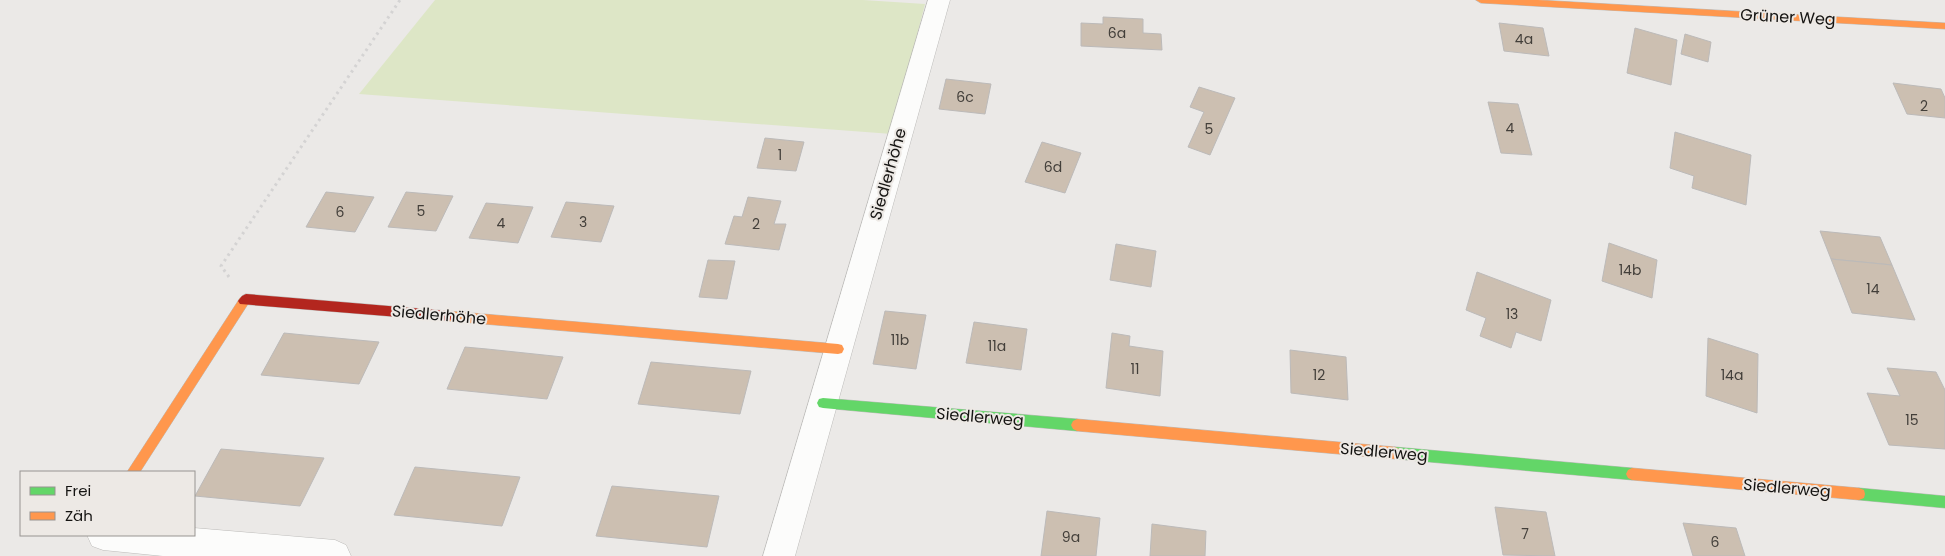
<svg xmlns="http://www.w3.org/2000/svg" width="1945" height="556" font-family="Poppins,sans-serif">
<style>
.green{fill:#dde6c6}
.building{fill:#ccbfb1;stroke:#bcbab9}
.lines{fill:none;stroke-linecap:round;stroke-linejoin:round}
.street-casing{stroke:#bcbbb9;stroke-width:1}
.fast-casing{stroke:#bcbbb9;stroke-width:1}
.slow-casing{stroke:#bcbbb9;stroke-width:1}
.jam-casing{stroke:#bcbbb9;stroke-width:1}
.path{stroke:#d4d3d3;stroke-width:3;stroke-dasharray:2.5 4;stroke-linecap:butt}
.street{fill:#fcfcfb;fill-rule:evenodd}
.fast{fill:#63d668;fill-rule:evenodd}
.slow{fill:#ff974d;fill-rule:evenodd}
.jam{fill:#b3261e;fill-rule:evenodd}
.labels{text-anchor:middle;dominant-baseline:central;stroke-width:4;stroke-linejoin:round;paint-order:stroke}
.number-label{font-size:14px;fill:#433f3a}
.street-label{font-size:16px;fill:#151412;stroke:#ede9e5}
</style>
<rect width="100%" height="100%" fill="#ebe9e7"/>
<path class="green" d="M435,0H863L925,4L892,134L359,94Z"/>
<g class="building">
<path d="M1103,17L1143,19V33L1161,34L1162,50L1081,46V23L1103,24Z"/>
<path d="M1499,23L1543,28L1549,56L1504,51Z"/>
<path d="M1635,28L1677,40L1671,85L1627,73Z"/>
<path d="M1685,34L1711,42L1708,62L1681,54Z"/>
<path d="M946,79L991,84L985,114L939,109Z"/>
<path d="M1893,83L1941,89L1945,98V118L1907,114Z"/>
<path d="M1199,87L1235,98L1210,155L1188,147L1204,112L1190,107Z"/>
<path d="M1488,102L1518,104L1532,155L1501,153Z"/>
<path d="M1675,132L1751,155L1746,205L1692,188L1694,176L1670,168Z"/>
<path d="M765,138L804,142L796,171L757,168Z"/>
<path d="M1042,142L1081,153L1065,193L1025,182Z"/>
<path d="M326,192L374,197L355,232L306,227Z"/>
<path d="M406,192L453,196L436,231L388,227Z"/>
<path d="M748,197L781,201L774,224H786L779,250L725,244L734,216L742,217Z"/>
<path d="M566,202L614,206L601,242L551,237Z"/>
<path d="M486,203L533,207L518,243L469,238Z"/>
<path d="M1820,231L1880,237L1892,265L1831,259Z"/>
<path d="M1609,243L1657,260L1652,298L1602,281Z"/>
<path d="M1116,244L1156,251L1151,287L1110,280Z"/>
<path d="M1831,259L1892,265L1915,320L1852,313Z"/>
<path d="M708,260L735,261L727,299L699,297Z"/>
<path d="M1477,272L1551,300L1541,341L1516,332L1511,348L1480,336L1486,318L1466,310Z"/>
<path d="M885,311L926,315L916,369L873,364Z"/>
<path d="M974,322L1027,329L1021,370L966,363Z"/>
<path d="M284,333L304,335L379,342L359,384L261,375Z"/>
<path d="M1112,333L1130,336L1129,346L1163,351L1160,396L1106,388Z"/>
<path d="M1708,338L1758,354L1757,413L1706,396Z"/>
<path d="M465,347L487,349L563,357L547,399L447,389Z"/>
<path d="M1290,350L1346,357L1348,400L1291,393Z"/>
<path d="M651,362L751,371L740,414L638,404Z"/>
<path d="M1887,368L1936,372L1945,390V449L1889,445L1867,393L1900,396Z"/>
<path d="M221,449L324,458L300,506L195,496Z"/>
<path d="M415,467L520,477L502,526L394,515Z"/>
<path d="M612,486L719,496L707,547L596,536Z"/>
<path d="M1495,507L1546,512L1555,556L1503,555Z"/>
<path d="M1047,511L1100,518L1096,556H1041Z"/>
<path d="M1683,523L1736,528L1745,556H1693Z"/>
<path d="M1152,524L1206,531L1205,556H1150Z"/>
</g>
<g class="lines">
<g class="street-casing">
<g id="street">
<path d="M928,0H950L795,556H763Z"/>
<path d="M194,528L335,540L346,545L351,556H163L103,550L92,546L87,535H194Z"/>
</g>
</g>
<g class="fast-casing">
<g id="fast">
<path d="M823,398L1077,419L1081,421L1083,425L1081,429L1077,431L823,408L819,407L817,403L819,399Z"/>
<path d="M1395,447L1632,468L1636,470L1638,474L1636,478L1632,480L1395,459L1391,457L1389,453L1391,449Z"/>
<path d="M1859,488L1945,496V508L1859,500L1854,498L1853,494L1854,490Z"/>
</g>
</g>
<g class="slow-casing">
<g id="slow">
<path d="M1476,0H1538L1945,23V29L1481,3Z"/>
<path d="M244,296L248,298L250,301L248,304L140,472H127L240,298Z"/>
<path d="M448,311L838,344L842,345L844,349L842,353L838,354L448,321L444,319L442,316L444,313Z"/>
<path d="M1077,419L1395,447L1399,449L1401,453L1399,457L1395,459L1077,431L1073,429L1071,425L1073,421Z"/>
<path d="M1632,468L1859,488L1864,490L1865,494L1864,498L1859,500L1632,480L1628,478L1626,474L1628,470Z"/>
</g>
</g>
<g class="jam-casing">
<path id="jam" d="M246,294L448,311L452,313L454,316L452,319L448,321L240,304L238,301L242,296Z"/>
</g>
<path class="path" d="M229,277L221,266L400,0"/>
<use href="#street" class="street"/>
<use href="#fast" class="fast"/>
<use href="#slow" class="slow"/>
<use href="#jam" class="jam"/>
</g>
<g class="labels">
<g class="number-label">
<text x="1117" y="33">6a</text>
<text x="1524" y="39">4a</text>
<text x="965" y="97">6c</text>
<text x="1924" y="106">2</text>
<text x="1510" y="128">4</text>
<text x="1209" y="129">5</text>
<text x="780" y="155">1</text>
<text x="1053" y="167">6d</text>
<text x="421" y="211">5</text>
<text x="340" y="212">6</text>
<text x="583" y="222">3</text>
<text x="501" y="223">4</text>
<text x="756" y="224">2</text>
<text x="1630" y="270">14b</text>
<text x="1873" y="289">14</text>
<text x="1512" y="314">13</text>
<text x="900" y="340">11b</text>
<text x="997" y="346">11a</text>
<text x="1135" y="369">11</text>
<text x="1319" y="375">12</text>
<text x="1732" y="375">14a</text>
<text x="1912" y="420">15</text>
<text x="1525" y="534">7</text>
<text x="1071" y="537">9a</text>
<text x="1715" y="542">6</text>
</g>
<g class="street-label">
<text transform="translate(1788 17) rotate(3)">Grüner Weg</text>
<text transform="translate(888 174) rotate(-74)">Siedlerhöhe</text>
<text transform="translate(439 315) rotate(5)">Siedlerhöhe</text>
<text transform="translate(980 417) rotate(5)">Siedlerweg</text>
<text transform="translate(1384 452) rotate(5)">Siedlerweg</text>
<text transform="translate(1787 488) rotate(5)">Siedlerweg</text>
</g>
</g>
<rect x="20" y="471" width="175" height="65" fill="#ede9e5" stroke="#979491"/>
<rect x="30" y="487" width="25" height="8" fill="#63d668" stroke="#979491"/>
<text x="65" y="496" font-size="15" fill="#151412">Frei</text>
<rect x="30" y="512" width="25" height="8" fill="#ff974d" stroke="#979491"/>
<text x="65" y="521" font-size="15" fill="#151412">Zäh</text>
</svg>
